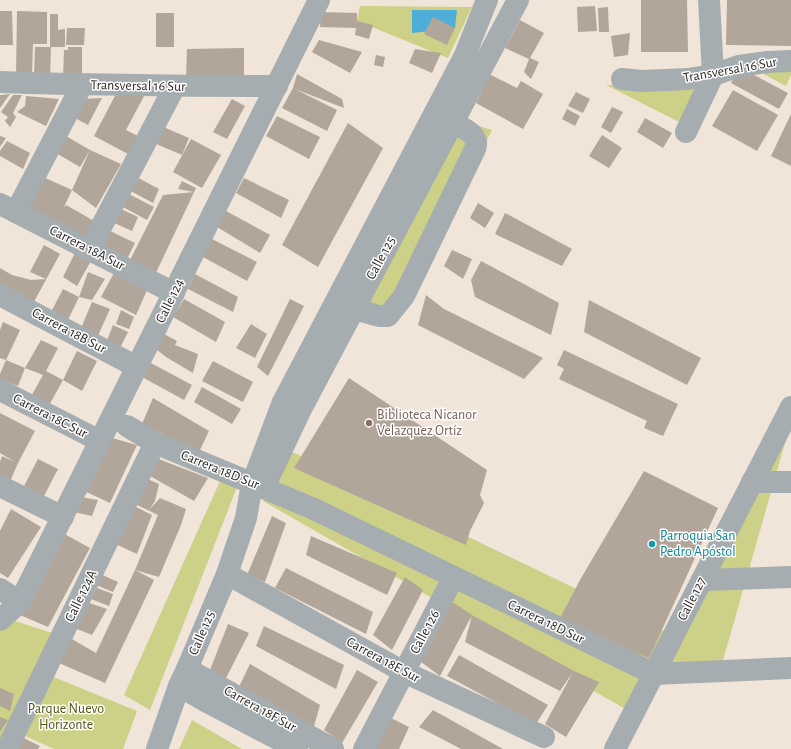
<svg xmlns="http://www.w3.org/2000/svg" width="791" height="749" font-family="'Alegreya Sans',sans-serif">
<style>
.green{fill:#ccd187}
.water{fill:#4eaed7}
.building{fill:#b2a69b}
.lines{fill:none;stroke-linecap:round;stroke-linejoin:round}
.minor{stroke:#a5adb0;stroke-width:22}
.education-dot{fill:#8d6e63;stroke:#fff;stroke-width:1.5}
.culture-dot{fill:#0f9aa8;stroke:#fff;stroke-width:1.5}
.labels{text-anchor:middle;dominant-baseline:central;stroke-width:3;stroke-linejoin:round;paint-order:stroke}
.street-label{font-size:14px;fill:#2b2622;stroke:#fff}
.education-label{font-size:14px;fill:#785e54;stroke:#fff;text-anchor:start}
.culture-label{font-size:14px;fill:#0d838f;stroke:#fff;text-anchor:start}
.park-label{font-size:14px;fill:#515415;stroke:#fff}
</style>
<rect width="100%" height="100%" fill="#f1e5d9"/>
<g class="green">
<path d="M360,6L472,7L448,58L357,21Z"/>
<path d="M791,67V75L786,86L756,70Z"/>
<path d="M706,83L687,126L606,85Z"/>
<path d="M456,119L492,130L398,314L368,305Z"/>
<path d="M791,422L722,664L669,666Z"/>
<path d="M284,448L668,633L627,710L263,501Z"/>
<path d="M221,479L237,487L150,710L124,695Z"/>
<path d="M0,616L55,634L0,742Z"/>
<path d="M51,676L137,711L123,749H54L21,734Z"/>
<path d="M192,720L242,749H179Z"/>
</g>
<path class="water" d="M412,10H457L455,28L412,33Z"/>
<g class="building">
<path d="M641,0H687L688,52H641Z"/>
<path d="M727,0H791V46L726,45Z"/>
<path d="M595,6L597,31L578,32L577,7Z"/>
<path d="M608,7L609,32H599L598,8Z"/>
<path d="M0,11H12L13,45H0Z"/>
<path d="M17,11L47,12V44H33L32,75H16Z"/>
<path d="M321,12L357,13V21L373,25L369,39L355,35L356,28L320,27Z"/>
<rect x="156" y="13" width="18" height="34"/>
<path d="M50,14H58V30L65,29V47H50Z"/>
<path d="M433,17L455,28L447,45L424,34Z"/>
<path d="M520,20L544,33L530,58L539,62L531,79L524,72L529,59L505,48Z"/>
<path d="M67,28H85L84,45H66Z"/>
<path d="M630,33L628,55L614,57L611,36Z"/>
<path d="M319,40L362,52L350,73L312,52Z"/>
<path d="M35,47H51L50,78H34Z"/>
<path d="M68,47H82V79L63,78L64,50H68Z"/>
<path d="M244,48V80L186,79L187,49Z"/>
<path d="M415,49L441,53L432,73L409,63Z"/>
<path d="M376,55L385,57L383,67L374,65Z"/>
<path d="M739,67L788,93L779,109L731,83Z"/>
<path d="M487,73L517,88L521,81L543,94L523,129L476,103L483,89Z"/>
<path d="M297,74L342,99L344,108L295,89L337,110L327,131L282,108L293,88Z"/>
<path d="M733,90L778,115L757,151L712,126Z"/>
<path d="M576,92L590,99L583,113L568,106Z"/>
<path d="M10,94L0,108V95Z"/>
<path d="M116,94L144,96L126,130L138,136L128,154L94,136Z"/>
<path d="M13,95H22L13,113L16,117L10,127L5,121L8,117L1,112Z"/>
<path d="M26,96L59,99L46,126L17,112L25,106Z"/>
<path d="M102,98L88,125L73,117L82,99Z"/>
<path d="M232,99L245,106L227,139L213,132Z"/>
<path d="M612,107L623,112L611,133L601,127Z"/>
<path d="M567,109L580,116L575,126L562,119Z"/>
<path d="M791,114V166L771,156Z"/>
<path d="M277,116L320,137L309,159L266,136Z"/>
<path d="M645,118L672,133L663,148L637,132Z"/>
<path d="M348,123L383,148L318,267L282,245Z"/>
<path d="M161,126L189,138L182,155L154,143Z"/>
<path d="M59,132L90,150L121,164L96,208L72,190L90,150L80,167L49,149Z"/>
<path d="M602,135L622,148L609,168L589,156Z"/>
<path d="M0,136L6,138L0,147Z"/>
<path d="M191,139L221,155L202,188L173,172Z"/>
<path d="M7,141L30,153L23,169L0,156V151Z"/>
<path d="M131,174L159,189L153,203L127,189Z"/>
<path d="M41,176L72,190L63,209L66,205L96,222L84,242L22,212Z"/>
<path d="M244,178L289,200L281,218L236,193Z"/>
<path d="M182,181L196,188L154,277L128,264L163,195L194,192L178,189Z"/>
<path d="M125,192L154,207L147,220L121,206Z"/>
<path d="M478,203L494,213L485,228L470,218Z"/>
<path d="M119,208L138,217L132,231L112,222Z"/>
<path d="M226,211L270,235L260,253L217,227Z"/>
<path d="M505,213L572,249L562,266L495,234Z"/>
<path d="M106,229L135,243L125,263L96,248Z"/>
<path d="M212,239L257,262L247,281L203,257Z"/>
<path d="M44,245L60,254L30,309L0,292V268L12,275L31,280L46,279L30,272Z"/>
<path d="M452,250L472,259L463,279L444,266Z"/>
<path d="M76,251L92,259L77,286L63,277Z"/>
<path d="M481,261L559,303L551,335L475,297L471,280Z"/>
<path d="M115,271L148,288L136,315L101,297Z"/>
<path d="M88,272L105,279L92,300L79,297L66,324L49,316L63,289L79,297Z"/>
<path d="M195,274L238,297L233,312L188,289Z"/>
<path d="M426,295L444,309L543,358L524,379L418,325Z"/>
<path d="M184,299L225,322L216,342L173,317Z"/>
<path d="M290,299L304,306L268,376L257,367Z"/>
<path d="M589,300L701,358L687,385L584,332Z"/>
<path d="M92,302L110,309L96,340L79,333Z"/>
<path d="M121,310L134,317L129,329L116,324Z"/>
<path d="M3,322L20,330L6,360L0,358V330Z"/>
<path d="M251,324L267,334L255,358L236,348Z"/>
<path d="M113,325L128,332L121,346L106,343Z"/>
<path d="M162,333L177,341L175,345L198,354L193,373L166,357L152,346Z"/>
<path d="M41,340L58,348L46,371L63,380L47,409L29,400L43,375L25,368L18,386L0,379V374L6,360L25,368Z"/>
<path d="M564,350L678,404L663,436L644,428L647,421L559,379L564,369L557,365Z"/>
<path d="M77,351L97,361L82,391L63,380Z"/>
<path d="M213,361L253,382L243,402L202,381Z"/>
<path d="M149,362L192,385L184,400L142,377Z"/>
<path d="M349,378L487,470L480,495L484,503L470,531L466,545L294,468Z"/>
<path d="M202,387L241,409L232,424L194,402Z"/>
<path d="M153,398L209,431L199,452L142,424Z"/>
<path d="M0,413L35,431L18,463L8,486L0,482V462L2,456L15,462L0,453Z"/>
<path d="M105,436L137,445L110,503L80,489Z"/>
<path d="M156,458L208,478L194,501L145,473Z"/>
<path d="M38,459L58,469L44,496L24,486Z"/>
<path d="M644,471L718,508L649,658L558,622L580,580Z"/>
<path d="M138,475L159,484L155,501L149,510L160,498L186,509L181,525L159,577L135,570L154,580L105,683L59,663L72,639L96,653L135,570L158,515L133,503Z"/>
<path d="M81,497L98,500L92,516L74,512Z"/>
<path d="M128,503L152,515L137,554L109,541Z"/>
<path d="M11,509L41,527L8,578L0,573V531Z"/>
<path d="M272,516L286,523L265,582L247,575Z"/>
<path d="M59,531L90,548L48,627L20,615Z"/>
<path d="M311,536L397,573L387,595L306,555Z"/>
<path d="M286,568L373,612L366,634L275,588Z"/>
<path d="M96,572L118,582L113,592L91,583Z"/>
<path d="M405,577L423,590L392,650L373,635Z"/>
<path d="M89,585L113,594L109,606L83,596Z"/>
<path d="M81,600L107,609L92,635L67,625Z"/>
<path d="M451,601L472,615L574,671L599,682L566,737L545,724L573,672L560,691L465,642L472,615L440,676L421,662Z"/>
<path d="M228,624L249,633L224,682L208,675Z"/>
<path d="M264,626L344,665L336,689L256,646Z"/>
<path d="M459,655L548,705L536,724L447,676Z"/>
<path d="M250,664L320,705L313,730L238,689Z"/>
<path d="M357,670L378,682L342,743L324,730Z"/>
<path d="M0,688L14,694L10,711L0,706Z"/>
<path d="M433,710L503,749H461L419,727Z"/>
<path d="M0,717L8,720L0,732Z"/>
<path d="M389,717L409,727L399,749H371Z"/>
<path d="M15,734L40,746L38,749H9Z"/>
</g>
<g class="lines">
<g class="minor">
<path d="M622,79L642,81L688,79L713,75L739,66L767,62L791,61"/>
<path d="M0,82C92,85 184,86 277,86"/>
<path d="M686,132L713,75L709,0"/>
<path d="M0,204L174,293"/>
<path d="M16,212L82,85"/>
<path d="M89,250L175,86"/>
<path d="M0,295L137,367"/>
<path d="M354,309L379,316H388L404,296L475,149C476,146 477,142 475,139C473,132 459,126 453,123"/>
<path d="M0,390L100,441"/>
<path d="M127,426L155,443L314,509L654,674L791,668"/>
<path d="M752,482H791"/>
<path d="M265,485L301,409L518,0"/>
<path d="M0,486L63,517"/>
<path d="M227,574L404,672L544,737"/>
<path d="M702,580L791,577"/>
<path d="M0,589L20,602"/>
<path d="M0,620L20,602L319,0"/>
<path d="M187,669L333,749"/>
<path d="M179,686L207,702L297,749"/>
<path d="M7,749L155,443"/>
<path d="M157,749L179,686L187,669L227,574L246,518L252,484L283,402L465,55L487,0"/>
<path d="M364,749L453,578"/>
<path d="M615,749L791,407"/>
</g>
</g>
<circle class="education-dot" cx="369" cy="423" r="4"/>
<circle class="culture-dot" cx="652" cy="544" r="4"/>
<g class="labels">
<g class="street-label">
<text transform="translate(730 70) rotate(-10)">Transversal 16 Sur</text>
<text transform="translate(138 86) rotate(1)">Transversal 16 Sur</text>
<text transform="translate(87 248) rotate(27)">Carrera 18A Sur</text>
<text transform="translate(381 258) rotate(-62)">Calle 125</text>
<text transform="translate(170 301) rotate(-64)">Calle 124</text>
<text transform="translate(69 331) rotate(28)">Carrera 18B Sur</text>
<text transform="translate(50 416) rotate(27)">Carrera 18C Sur</text>
<text transform="translate(220 470) rotate(22)">Carrera 18D Sur</text>
<text transform="translate(81 596) rotate(-64)">Calle 124A</text>
<text transform="translate(692 599) rotate(-63)">Calle 127</text>
<text transform="translate(546 622) rotate(26)">Carrera 18D Sur</text>
<text transform="translate(425 632) rotate(-62)">Calle 126</text>
<text transform="translate(202 633) rotate(-67)">Calle 125</text>
<text transform="translate(383 660) rotate(28)">Carrera 18E Sur</text>
<text transform="translate(260 709) rotate(29)">Carrera 18F Sur</text>
</g>
<g class="education-label">
<text x="377" y="415">Biblioteca Nicanor<tspan x="377" dy="16">Velazquez Ortíz</tspan></text>
</g>
<g class="culture-label">
<text x="660" y="536">Parroquia San<tspan x="660" dy="16">Pedro Apóstol</tspan></text>
</g>
<g class="park-label">
<text x="66" y="709">Parque Nuevo<tspan x="66" dy="16">Horizonte</tspan></text>
</g>
</g>
</svg>
